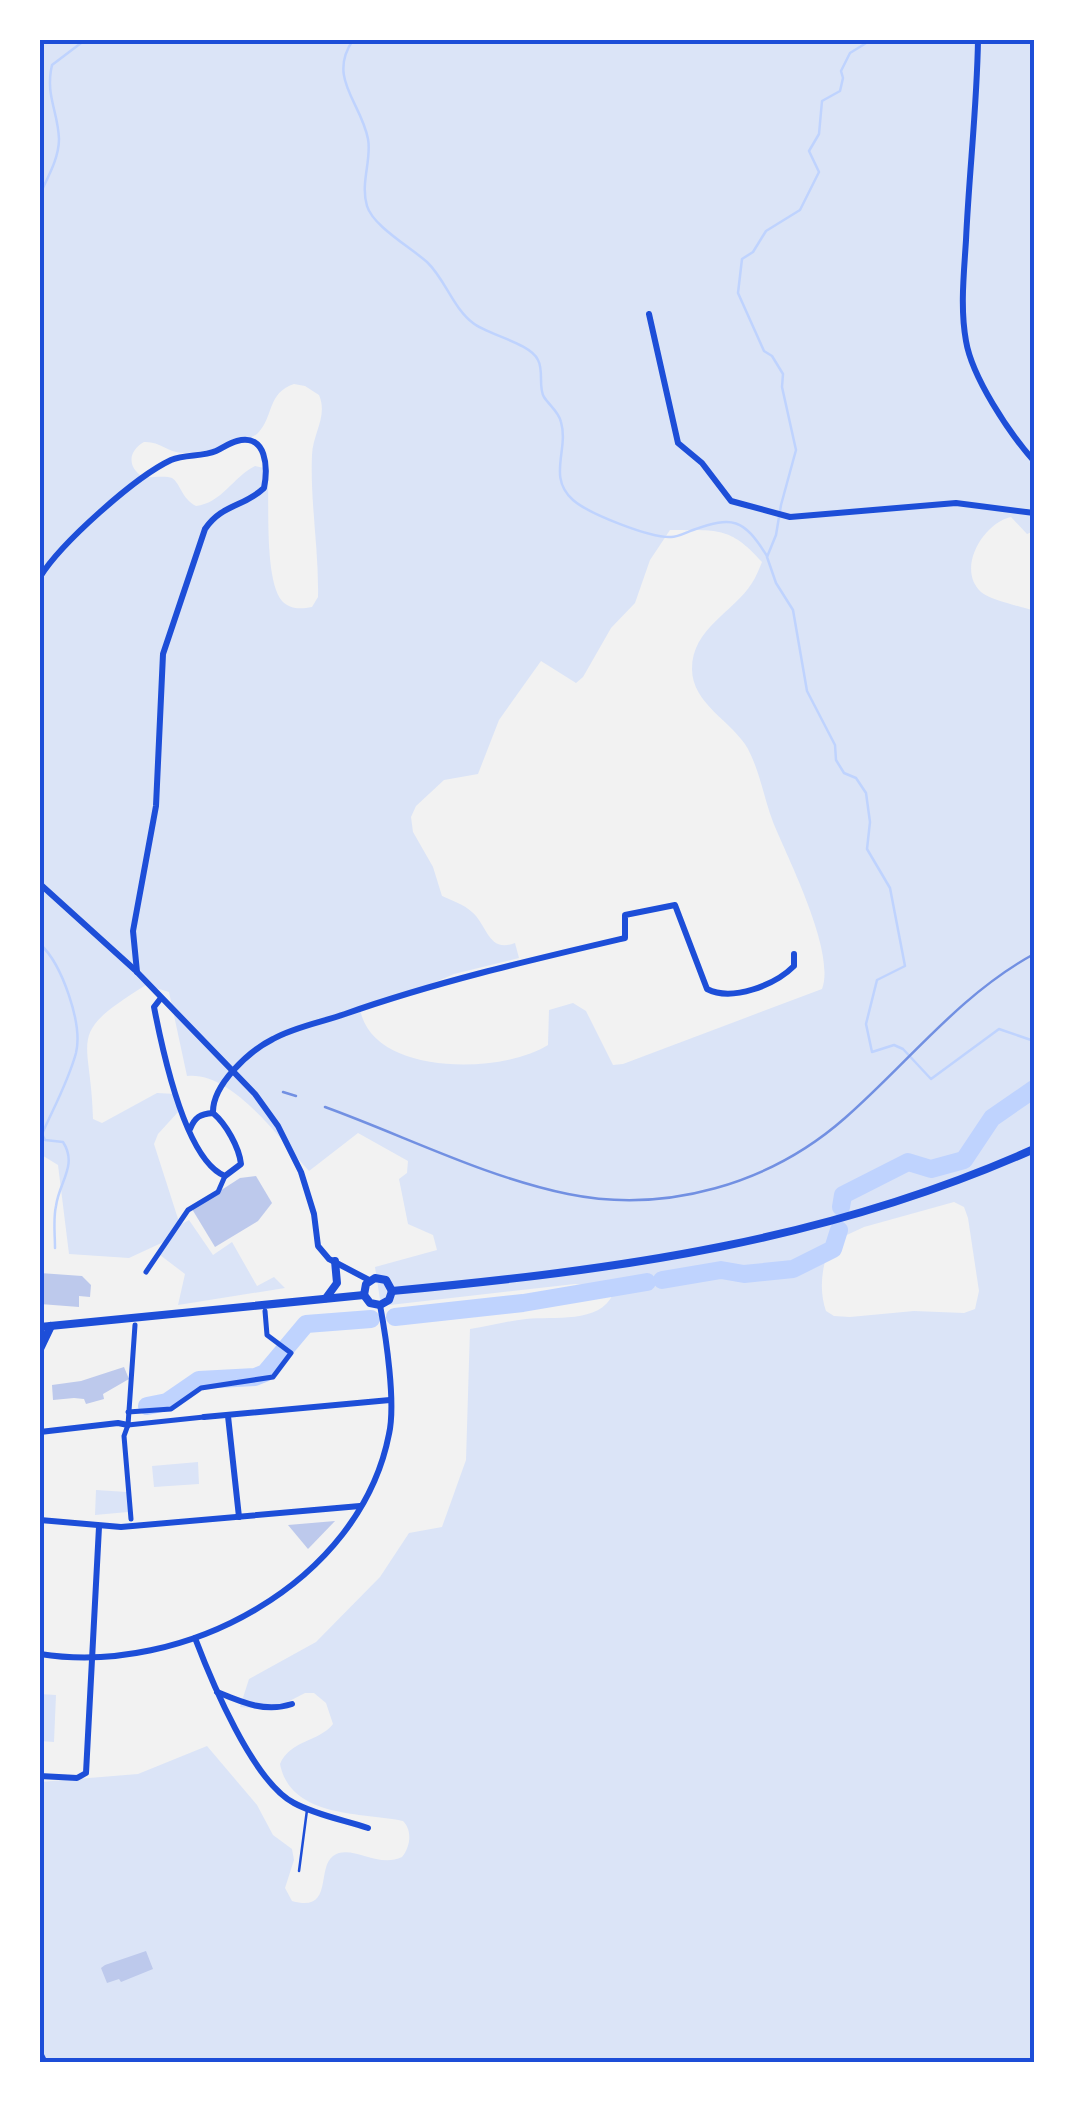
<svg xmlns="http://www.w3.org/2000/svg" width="1074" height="2103" font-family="Arial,sans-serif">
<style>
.green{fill:#dbe4f7;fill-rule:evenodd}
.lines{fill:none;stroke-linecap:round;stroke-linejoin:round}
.stream{stroke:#bfd3fe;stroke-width:2.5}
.river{stroke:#bfd3fe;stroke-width:18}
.building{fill:#bdc9ec}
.service{stroke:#1d4ed8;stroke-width:2.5}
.pedestrian{stroke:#1d4ed8;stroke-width:5}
.minor{stroke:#1d4ed8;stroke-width:6}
.tertiary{stroke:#1d4ed8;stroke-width:8}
.rail{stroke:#7290e2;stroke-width:2.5}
.neatline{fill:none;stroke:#1d4ed8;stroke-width:4}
</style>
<rect width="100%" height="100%" fill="#f2f2f2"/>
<g class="green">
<path d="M40,40H1034V531L1027,534L1011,517C983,523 956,569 981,592C990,600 1020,606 1034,611V2063H40V1782L138,1774L207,1746L257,1805L273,1835L292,1849L294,1860L285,1888L292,1901C334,1913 316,1869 333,1856C351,1843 377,1869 402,1857C410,1847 413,1831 403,1821C363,1812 291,1819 280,1764C290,1740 319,1742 333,1724L326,1703L314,1693H305L272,1710L240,1707L249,1679L316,1642L380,1577L409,1533L442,1527L466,1460L470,1329C489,1326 507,1321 526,1319C553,1316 600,1324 613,1294L603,1286L575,1284L381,1306L375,1267L437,1250L433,1235L408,1224L399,1179L407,1173L408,1161L358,1133L309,1171C280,1139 232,1071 187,1076L169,992L146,985C64,1036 91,1034 93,1119L102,1123L157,1093L176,1094L178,1112L158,1134L154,1144L180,1225L189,1220L213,1255L232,1242L257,1286L274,1277L285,1288L178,1305L185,1274L160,1255L170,1239L129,1258L69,1254L58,1165L40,1154ZM294,384L305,386L319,395C328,416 313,433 312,455C310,502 319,550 318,597L312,607C301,609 291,610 282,601C265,581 269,509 268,482L264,468L255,466C233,477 222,503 196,506C181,498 181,484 172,478C166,475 150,478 143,477C127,467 128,451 144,442C159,441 168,452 182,453C198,454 246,444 258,433C274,416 267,393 294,384ZM670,530C717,531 729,525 762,562C759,569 756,577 752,583C733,613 692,628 692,669C692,704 732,721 748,749C760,772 764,798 773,822C788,859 836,952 822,989L623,1064L613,1065L586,1011L573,1003L549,1010L548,1045C503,1074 372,1077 360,1009L401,997L454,974L519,958L515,943C488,953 488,926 472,912C463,904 453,901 442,896L433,867L413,832L411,817L416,806L444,780L478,774L499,720L541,661L576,683L583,677L611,628L635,603L650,560ZM954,1202L964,1207L968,1218L979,1291L975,1309L964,1313L914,1311L850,1317L834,1316L826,1311C818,1289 822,1260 834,1241L864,1227Z"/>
<path d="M198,1462L199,1484L154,1487L152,1466Z"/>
<path d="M96,1490L127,1492L128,1512L95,1515Z"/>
<path d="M40,1694L56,1695L54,1742L40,1741Z"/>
</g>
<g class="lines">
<g class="stream">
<path d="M353,40C327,78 361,102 368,139C372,159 360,183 367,206C373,226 410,247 427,262C445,279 453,308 473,323C488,335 530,343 538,360C544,371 538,387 544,397C549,405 559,412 561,422C569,450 547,477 573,500C589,514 650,538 671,537C678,537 687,532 693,530C733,516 743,518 767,556"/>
<path d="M871,40L850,53L841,71L843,78L840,91L822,101L819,134L809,151L819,172L800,210L766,231L753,252L742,259L738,293L764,351L772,356L783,374L782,387L796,450L781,505L776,535L767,557L776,583L793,610L807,691L835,745L836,760L844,773L856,778L866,793L870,822L867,849L890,888L905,966L877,980L866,1024L872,1052L894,1045L903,1049L931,1079L999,1029L1034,1041"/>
<path d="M40,194C48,177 59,158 59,139C58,111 45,95 52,65L85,40"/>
<path d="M40,944C62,964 83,1024 76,1053C68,1082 54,1107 42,1134L45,1140L63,1142C78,1165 59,1182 56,1206C53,1219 55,1234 55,1248"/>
</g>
<g class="river">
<path d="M841,1207L843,1195L908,1162L931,1169L964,1160L992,1118L1034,1089"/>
<path d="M662,1280L721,1270L744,1274L793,1269L833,1249L839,1230"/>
<path d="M395,1317L523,1303L647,1282"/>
<path d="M147,1406L167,1402L199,1380L255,1377L265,1373L306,1324L371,1319"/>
</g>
</g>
<g class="building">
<path d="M256,1176L272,1203L258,1221L215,1247L192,1209L240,1178Z"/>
<path d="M40,1273L82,1276L91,1285L90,1297L79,1296V1307L40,1304Z"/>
<path d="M124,1367L129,1379L103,1394L104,1399L86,1404L84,1399L74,1398L53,1400L52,1385L81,1381Z"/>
<path d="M335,1521L308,1549L288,1525Z"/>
<path d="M146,1951L153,1969L121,1982L119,1979L107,1983L101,1968L105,1965Z"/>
</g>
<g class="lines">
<path class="service" d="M299,1871L307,1810"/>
<g class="pedestrian">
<path d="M146,1272L188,1210L218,1192L225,1176"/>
<path d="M128,1412L171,1409L201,1388L273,1377L291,1353L267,1335L265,1311"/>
<path d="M128,1425L204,1417"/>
<path d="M131,1519L124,1436L128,1425L135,1325"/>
</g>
<g class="minor">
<path d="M978,40C977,107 969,173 966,240C964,273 960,308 966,341C972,377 1009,433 1034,461"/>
<path d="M649,314L678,443L702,463L731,501L790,517L956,503L1034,513"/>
<path d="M40,577C61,543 135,477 171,460C185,454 202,457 216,451C223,448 229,443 237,441C267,433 268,468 264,488C244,507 222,504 205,529L163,654L156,806L133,931L137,972"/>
<path d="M40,884L135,970L255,1094L278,1126L301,1172L314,1214L318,1246L329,1259L369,1280"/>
<path d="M161,998L154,1007C162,1048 185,1160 225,1176L241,1164C239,1147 226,1124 213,1113C200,1114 195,1117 190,1129"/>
<path d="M213,1113C212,1085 249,1051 273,1039C294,1027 322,1022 345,1014C436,982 531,960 625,938V915L675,905L707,989C732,1002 775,985 794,966V954"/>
<path d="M228,1416L239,1517"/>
<path d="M204,1417L390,1400"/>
<path d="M40,1432L118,1423L128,1425"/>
<path d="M40,1520L121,1527L360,1506"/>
<path d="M195,1638C211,1680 253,1782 294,1803C316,1815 344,1820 368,1828"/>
<path d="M40,1654C183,1677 360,1583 389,1434C396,1403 386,1337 380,1305"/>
<path d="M217,1692C241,1702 265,1713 292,1704"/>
<path d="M40,1776L77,1778L86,1773L99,1527"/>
</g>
<g class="tertiary">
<path d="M392,1291C617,1270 826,1242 1034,1149"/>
<path d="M364,1295L366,1284L375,1278L386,1280L392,1291"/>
<path d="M364,1295L370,1303L380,1305L389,1300L392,1291"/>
<path d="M326,1298L337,1283L335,1261"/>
<path d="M40,1327L364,1295"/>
<path d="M40,1349L51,1326"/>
<path d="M40,2055L44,2063"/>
</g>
<g class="rail">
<path d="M283,1092L296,1096"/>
<path d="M325,1107C405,1136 485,1177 568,1194C666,1214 770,1184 845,1118C908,1063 959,995 1034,954"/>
</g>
</g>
<rect width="1074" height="2103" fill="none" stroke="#ffffff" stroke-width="85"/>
<rect x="42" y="42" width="990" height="2018" class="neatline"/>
</svg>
